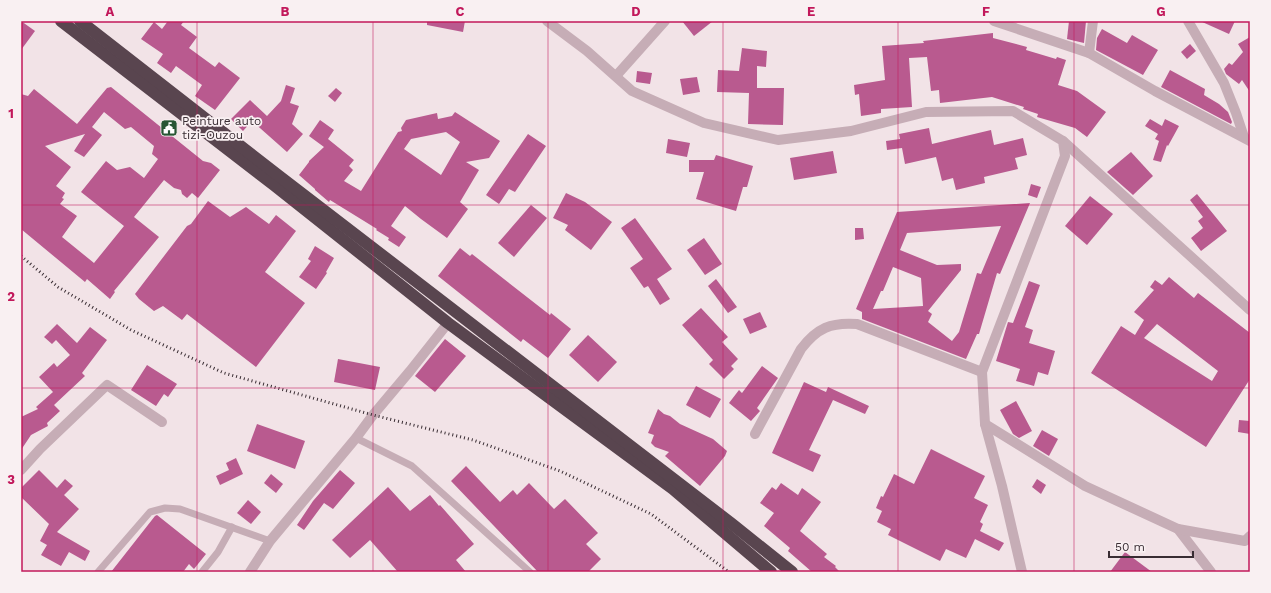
<svg xmlns="http://www.w3.org/2000/svg" width="1271" height="593" font-family="'Work Sans',sans-serif">
<style>
.building{fill:#b95a8f;fill-rule:evenodd}
.lines{fill:none;stroke-linecap:round;stroke-linejoin:round}
.lane{stroke:#c6adb6;stroke-width:7}
.street{stroke:#c6adb6;stroke-width:10}
.highway{stroke:#59454f;stroke-width:12}
.rail{stroke:#392d33;stroke-width:3;stroke-dasharray:1 3;stroke-linecap:butt}
.grid{fill:none;stroke:#c2185b;stroke-width:1;stroke-opacity:0.55}
.labels{text-anchor:middle;dominant-baseline:central;stroke-width:3.5;stroke-linejoin:round;paint-order:stroke}
.poi-label{font-size:12px;fill:#392d33;stroke:#f9f0f2;text-anchor:start}
.neatline{fill:none;stroke:#c2185b;stroke-width:1.5}
.grid-label{font-size:13px;text-anchor:middle;font-weight:bold;fill:#c2185b}
</style>
<rect width="100%" height="100%" fill="#f2e3e7"/>
<g class="building">
<path d="M21,21L35,31L21,50Z"/>
<path d="M168,21H184L181,25L197,37L189,48L215,67L219,62L240,78L215,110L195,96L202,85L176,66L171,73L157,63L163,54L141,39L154,22L162,29Z"/>
<path d="M427,21H465L463,32L427,25Z"/>
<path d="M682,21H713L694,36Z"/>
<path d="M1069,21H1086L1084,43L1067,39Z"/>
<path d="M1200,21H1235L1229,34Z"/>
<path d="M1102,29L1127,43L1132,35L1158,50L1143,75L1096,50L1097,38Z"/>
<path d="M993,33V38L1027,47L1026,50L1056,59L1057,57L1066,60L1058,85L1077,91L1106,112L1087,137L1075,128L1037,117L1038,114L1023,109L1024,107L992,97L940,103L939,90L931,91L927,57L909,58L912,107L881,109V113L861,116L859,94L855,95L854,85L885,80L882,46L924,43L923,41Z"/>
<path d="M1250,37V92L1242,80L1239,84L1226,74L1224,69L1229,63L1232,65L1243,52L1238,44Z"/>
<path d="M1190,44L1196,51L1187,59L1181,52Z"/>
<path d="M742,48L767,51L766,67L757,66V88H784L783,125L748,124L749,93L717,92L718,70L739,71Z"/>
<path d="M1170,70L1205,89L1204,95L1219,104L1228,112L1232,122L1231,124L1161,87Z"/>
<path d="M637,71L652,73L650,84L636,82Z"/>
<path d="M697,77L700,92L683,95L680,79Z"/>
<path d="M286,85L295,88L290,103L299,106L292,124L303,134L287,152L252,121L243,131L231,119L250,100L267,116L281,101Z"/>
<path d="M111,87L203,161L211,163L220,170L198,198L192,193L187,198L182,194L181,190L174,188L164,180L134,217L159,237L114,291L115,292L110,299L87,279L85,282L21,229V94L28,96L34,89L77,124L107,88ZM104,112L125,129L131,127L154,146L152,154L158,159L144,178L130,167L117,170L106,161L81,192L124,226L94,263L62,237L77,216L60,204L64,199L62,198L65,193L56,186L71,167L45,146L85,134L74,151L84,157L102,135L92,127Z"/>
<path d="M336,88L342,93L335,102L328,96Z"/>
<path d="M455,112L500,141L489,158L466,162L479,170L460,202L468,209L447,238L421,219L405,206L391,226L406,237L399,247L388,240L389,238L376,230L377,229L330,200L329,202L315,190V189L299,175L309,162V161L324,147L309,136L320,120L334,130L328,139L354,160L349,166L353,170L344,181L361,191L398,132L402,131L401,128L406,120L437,113L438,119L452,116ZM446,132L460,142L441,175L404,149L411,139Z"/>
<path d="M1150,119L1162,126L1165,119L1179,126L1168,146L1167,145L1161,162L1153,160L1159,141L1155,139L1158,134L1145,126Z"/>
<path d="M929,128L932,144L991,130L994,145L1023,138L1027,155L1015,158L1018,169L984,177L985,183L956,190L953,178L942,181L936,157L905,164L902,148L887,150L886,141L900,139L899,134Z"/>
<path d="M528,134L546,146L515,192L509,189L499,204L486,195Z"/>
<path d="M668,139L690,143L687,157L666,153Z"/>
<path d="M833,151L837,173L794,180L790,158Z"/>
<path d="M1131,152L1153,176L1133,195L1107,172Z"/>
<path d="M716,155L753,166L747,187H743L736,211L696,199L704,172H689V160H714Z"/>
<path d="M1031,184L1041,187L1037,198L1028,195Z"/>
<path d="M566,193L585,202L612,222L591,250L565,230L568,225L553,218Z"/>
<path d="M1197,194L1227,231L1201,251L1191,238L1203,228L1198,221L1203,217L1190,200Z"/>
<path d="M1090,196L1113,214L1087,245L1065,226Z"/>
<path d="M208,201L230,217L246,207L269,224L276,215L296,231L265,272L305,303L256,367L187,314L182,320L163,306L154,311L139,299L135,294L187,226L191,224Z"/>
<path d="M1030,203L1000,274L997,273L979,334H977L966,359L862,319V312L856,309L897,212ZM1001,226L981,274L977,273L959,332L952,341L928,322L932,314L928,311L961,270V264L937,265L900,250L907,233ZM893,267L921,278L923,306L873,309L881,291H883Z"/>
<path d="M531,205L547,218L514,257L498,243Z"/>
<path d="M635,218L672,269L657,279L670,299L660,305L648,286L644,288L630,268L643,259L621,228Z"/>
<path d="M855,228H863L864,239L855,240Z"/>
<path d="M704,238L722,264L705,275L687,250Z"/>
<path d="M315,246L334,258L326,272L327,273L316,289L299,277L311,261L308,259Z"/>
<path d="M460,248L470,256L472,254L550,315L551,313L571,329L548,358L523,339L521,342L438,276Z"/>
<path d="M1169,277L1194,298L1198,293L1250,333V379L1206,447L1091,373L1121,326L1135,335L1144,320L1134,312L1154,290L1150,287L1155,280L1162,285ZM1157,324L1218,371L1212,381L1144,338Z"/>
<path d="M716,279L737,307L728,313L708,286Z"/>
<path d="M1029,281L1040,285L1025,327L1033,330L1029,343L1055,351L1048,375L1038,372L1034,386L1016,381L1020,369L996,361L1008,322L1013,323Z"/>
<path d="M701,308L728,337L722,342L738,359L731,366L734,369L724,379L709,364L713,360L682,325Z"/>
<path d="M760,312L767,327L750,334L743,319Z"/>
<path d="M57,324L77,343L90,327L107,340L82,373L85,376L54,405L60,411L47,423L48,426L31,435L21,450V417L38,409L36,407L53,392L39,377L54,363L57,367L70,355L56,340L52,344L44,337Z"/>
<path d="M588,335L617,362L598,382L569,355Z"/>
<path d="M445,339L466,356L435,392L415,376Z"/>
<path d="M338,359L380,367L375,390L334,382Z"/>
<path d="M147,365L177,384L168,397L164,394L156,406L131,390Z"/>
<path d="M762,366L778,378L757,408L760,411L751,421L729,403L739,390L742,393Z"/>
<path d="M804,382L826,392L828,387L869,406L865,414L833,400L809,450L821,455L813,472L772,453Z"/>
<path d="M696,386L721,399L710,418L686,405Z"/>
<path d="M1016,401L1032,431L1019,438L1013,434L1000,410Z"/>
<path d="M658,409L664,414L670,416L680,424L713,439L727,451L725,456L700,486L665,456L669,452L655,447L651,443L654,435L648,433Z"/>
<path d="M1239,420L1250,421V434L1238,432Z"/>
<path d="M257,424L305,441L295,469L247,451Z"/>
<path d="M1042,430L1058,439L1049,456L1033,446Z"/>
<path d="M931,449L985,476L974,498L988,505L980,522L983,524L980,531L1004,543L999,551L975,539L966,558L946,549L940,561L888,535L891,529L877,522L882,511L876,508L881,496L883,497L894,474L914,484Z"/>
<path d="M236,458L243,474L220,485L216,476L229,470L226,463Z"/>
<path d="M466,466L500,502L513,490L517,495L529,483L554,509L565,499L598,533L586,544L601,559L588,572H538L451,481Z"/>
<path d="M39,470L57,488L65,479L73,486L64,495L79,509L57,532L90,551L85,561L69,552L61,566L41,555L47,545L40,541L49,524L21,497V488Z"/>
<path d="M340,470L355,483L333,509L324,503L304,530L297,525L313,501Z"/>
<path d="M271,474L283,484L276,493L264,483Z"/>
<path d="M1037,479L1046,485L1041,494L1032,487Z"/>
<path d="M781,483L798,495L802,488L821,502L800,531L827,554L824,557L836,566L835,567L840,572H812L788,551L790,548L764,526L774,513L760,503L772,487L776,490Z"/>
<path d="M388,487L410,511L430,495L439,506L440,505L474,544L456,560L466,572H398L370,540L350,558L332,540Z"/>
<path d="M248,500L261,512L251,524L237,513Z"/>
<path d="M157,515L206,554L194,569L189,564L183,572H111L155,516Z"/>
<path d="M1125,552L1152,572H1110Z"/>
</g>
<g class="lines">
<g class="lane">
<path d="M356,438L412,466L530,572"/>
<path d="M98,572L150,512L165,508L180,509L270,541"/>
<path d="M202,572L218,552L232,527"/>
</g>
<g class="street">
<path d="M547,21L587,51L632,91L704,123L778,140L851,131L926,112L1013,111L1063,141L1065,156L982,372L985,424L1002,486L1022,572"/>
<path d="M994,21L1089,53L1155,91L1250,141"/>
<path d="M1188,21L1224,83L1236,113L1244,137"/>
<path d="M1089,53L1093,21"/>
<path d="M616,76L665,21"/>
<path d="M1063,141L1250,310"/>
<path d="M985,424L1085,486L1178,529L1211,572"/>
<path d="M755,434L801,349C817,328 831,322 857,324L982,372"/>
<path d="M21,470L40,449L107,385L162,422"/>
<path d="M1178,529L1245,541L1250,536"/>
<path d="M250,572L270,541L356,438L373,415L410,371L448,323"/>
</g>
<g class="highway">
<path d="M61,21L274,185L448,323L673,489L771,572"/>
<path d="M80,21L279,176L732,524L792,572"/>
</g>
<path class="rail" d="M21,256L58,287L131,330L224,373L373,415L473,440L560,471L651,514L729,572"/>
</g>
<path class="grid" d="M197,21V572M373,21V572M548,21V572M723,21V572M898,21V572M1074,21V572M21,205H1250M21,388H1250"/>
<defs>
<g id="civic-square" transform="scale(0.9)"><rect x="-9" y="-9" width="18" height="18" rx="4" fill="#275634" stroke="#f9f0f2"/><path d="M-.6-6.5H3V-4.5H.6V-3L4-1V1h2V6H-6V1h2V-1L-.6-3ZM-1.2 2.5V6h2.4V2.5Z" fill="#fff"/></g>
</defs>
<g fill-rule="evenodd">
<use href="#civic-square" x="169" y="128"/>
</g>
<g class="labels">
<g class="poi-label">
<text x="182" y="121">Peinture auto<tspan x="182" dy="14">tizi-Ouzou</tspan></text>
</g>
</g>
<rect width="1271" height="593" fill="none" stroke="#f9f0f2" stroke-width="44"/>
<path d="M1109 551v6h84v-6" fill="none" stroke="#392d33" stroke-width="2"/>
<text x="1115" y="551" font-size="12" fill="#392d33" stroke="#f9f0f2" stroke-width="3" paint-order="stroke">50 m</text>
<rect x="22" y="22" width="1227" height="549" class="neatline"/>
<g class="grid-label">
<text x="110" y="16">A</text>
<text x="285" y="16">B</text>
<text x="460" y="16">C</text>
<text x="636" y="16">D</text>
<text x="811" y="16">E</text>
<text x="986" y="16">F</text>
<text x="1161" y="16">G</text>
<text x="11" y="118">1</text>
<text x="11" y="301">2</text>
<text x="11" y="484">3</text>
</g>
</svg>
